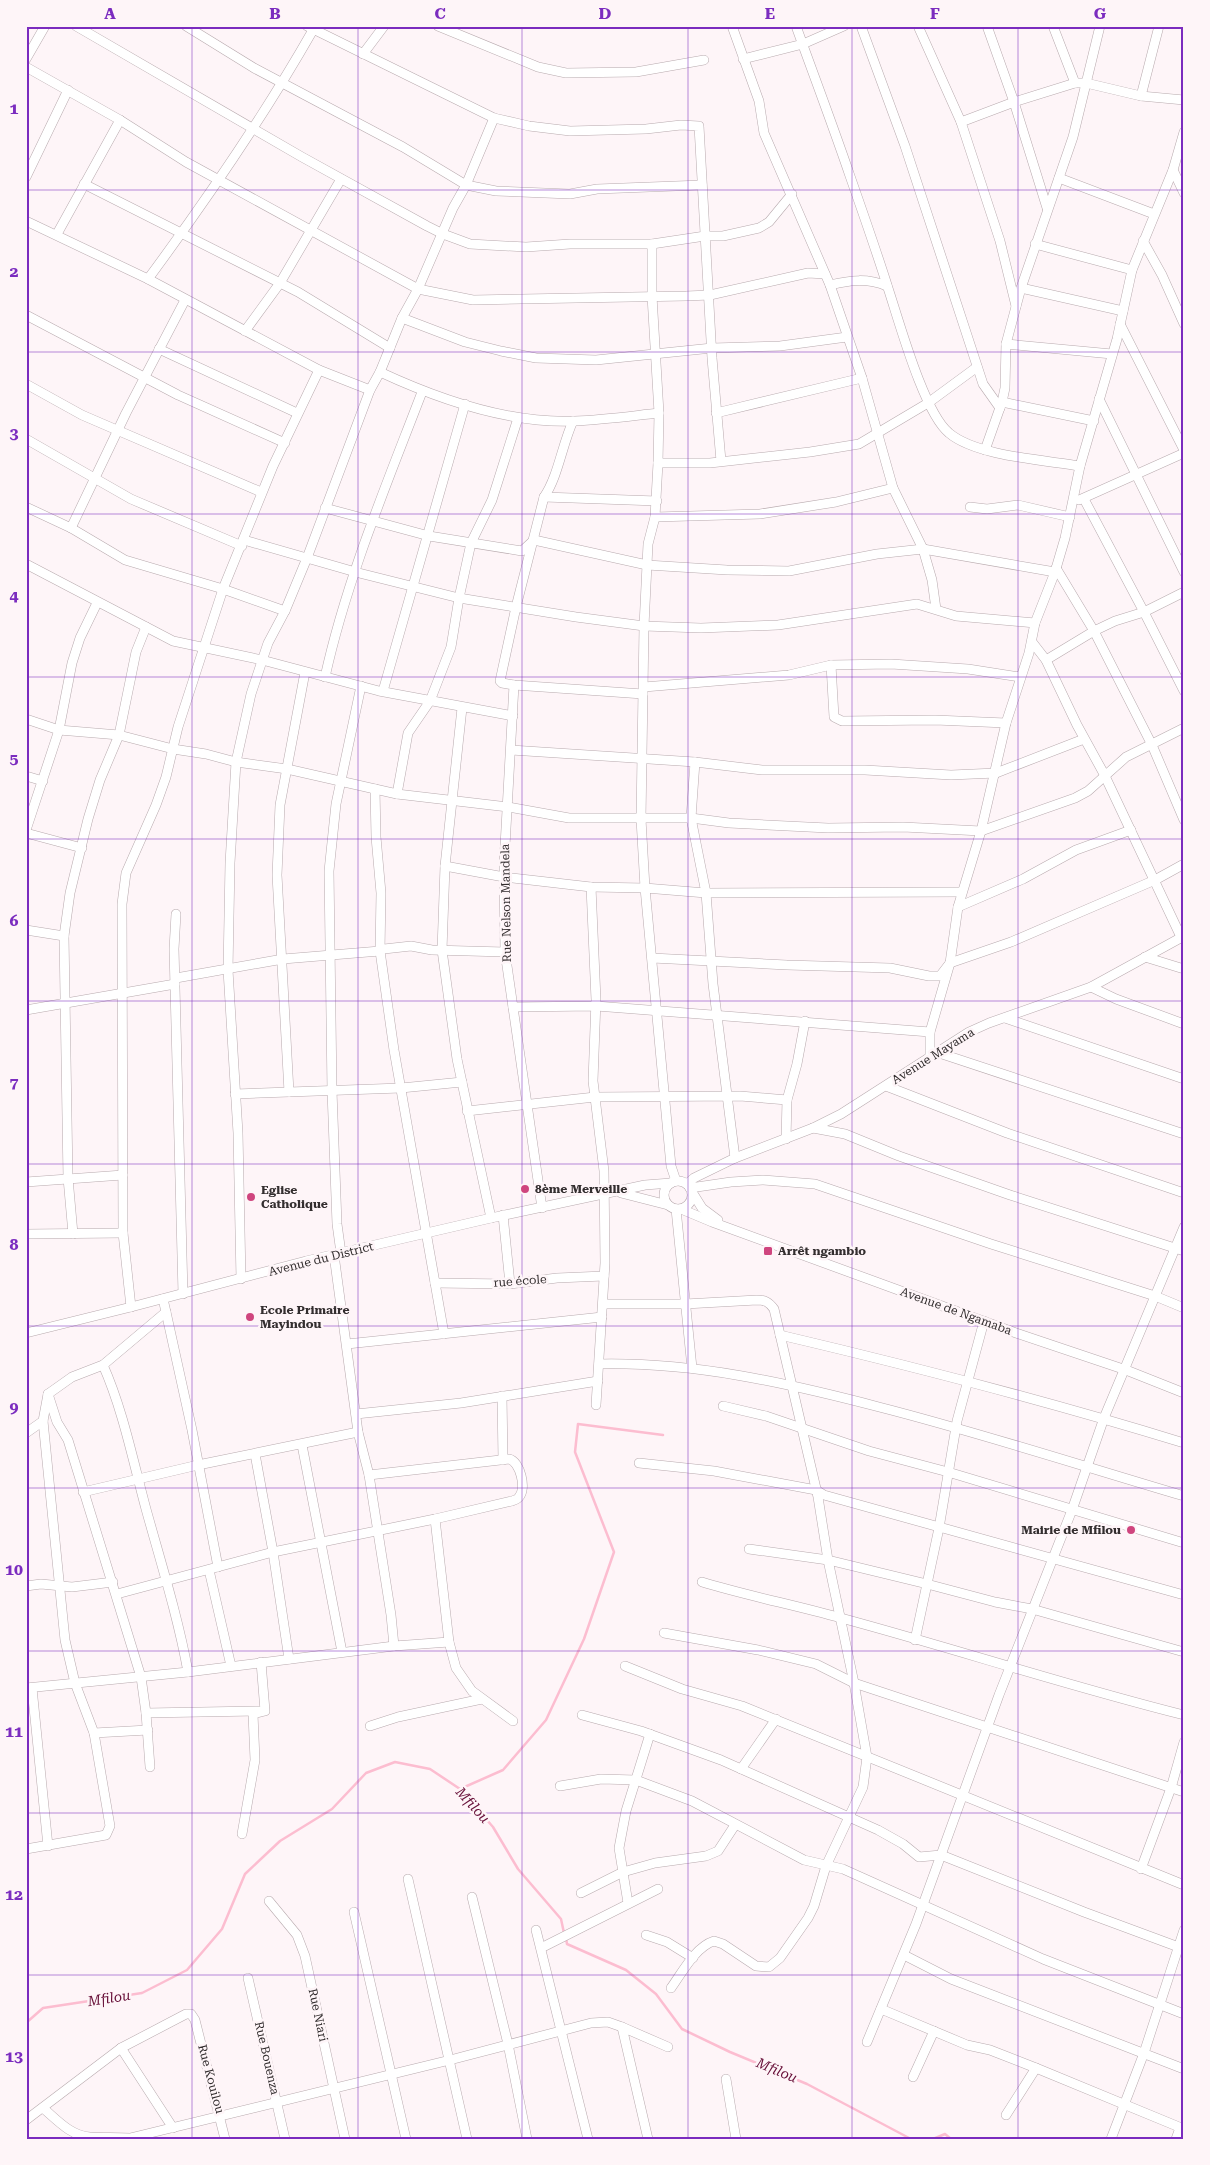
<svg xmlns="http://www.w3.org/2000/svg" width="1210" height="2165" font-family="'Roboto Serif',serif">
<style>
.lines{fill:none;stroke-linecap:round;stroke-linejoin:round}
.stream{stroke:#fcbdd0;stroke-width:2.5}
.minor-casing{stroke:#b8aaae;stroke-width:10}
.minor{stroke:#fff;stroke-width:9}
.grid{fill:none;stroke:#7b2cbf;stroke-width:1;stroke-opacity:0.55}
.poi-dot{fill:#cf457e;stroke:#fef5f8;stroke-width:2}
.labels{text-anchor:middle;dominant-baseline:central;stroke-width:5;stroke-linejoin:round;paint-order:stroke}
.street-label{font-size:12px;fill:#332e2f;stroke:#fef5f8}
.poi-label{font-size:12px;font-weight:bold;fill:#332e2f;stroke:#fef5f8;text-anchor:start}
.water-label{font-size:14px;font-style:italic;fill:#670f38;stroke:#fef5f8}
.neatline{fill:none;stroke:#7b2cbf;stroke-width:2}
.grid-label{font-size:16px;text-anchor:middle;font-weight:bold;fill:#7b2cbf}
</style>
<rect width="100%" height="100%" fill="#fef5f8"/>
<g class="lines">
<g class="stream">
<path d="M460,1789L503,1770L546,1720L584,1639L614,1552L575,1452L578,1424L663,1435"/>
<path d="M566,1938L567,1944L626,1970L656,1994L682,2029L730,2052L807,2084L911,2139"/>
<path d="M26,2023L43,2008L142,1993L187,1970L222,1929L245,1874L280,1841L332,1809L366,1773L395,1762L430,1769L460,1789L493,1827L518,1869L561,1919L564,1933"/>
<path d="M933,2139L945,2134L951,2139"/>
</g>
<g class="minor-casing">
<g id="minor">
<path d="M76,26L302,157L427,226L443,234L470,244L526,247L570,244H652L705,236H723L759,228L769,222L792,194"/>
<path d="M186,26L254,68L403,147L466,185L496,191L570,194L597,189L702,185"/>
<path d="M307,26L494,118L529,126L570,131L646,129L681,125L699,126L712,358L721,461"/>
<path d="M438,26L538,67L566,73L636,72L704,60"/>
<path d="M732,26L759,101L764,133L830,285L862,378L893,488L923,549L932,580L936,609"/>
<path d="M796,26C814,76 833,126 850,176C863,213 876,250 888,288C899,321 924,413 949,433C976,456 1044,460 1080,466"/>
<path d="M861,26L905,146L983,384L1000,408"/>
<path d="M918,26L961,122L1000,241L1016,306"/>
<path d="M987,26L1014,102L1047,208"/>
<path d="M1053,26L1075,83"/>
<path d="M363,54L384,26"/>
<path d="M26,59L45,26"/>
<path d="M743,59L803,44L844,26"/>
<path d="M26,67L120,120L186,162L418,289L473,300L686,296L710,295L808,273L825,274"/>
<path d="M1141,96L1159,26"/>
<path d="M961,122L1014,102L1075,83H1086L1141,96L1184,100"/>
<path d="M1173,170L1184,193"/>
<path d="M26,177L68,90"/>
<path d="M1059,178L1154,214"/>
<path d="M84,184L298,292L390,348"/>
<path d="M26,221L148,279L319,370L370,390"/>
<path d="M57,234L120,120"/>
<path d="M1143,241L1162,275L1184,324"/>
<path d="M652,244V296L659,413L658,463L655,517L648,544L644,626L641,819L645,888L671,1166L676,1181"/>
<path d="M1035,244L1132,270"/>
<path d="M148,279C207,199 264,116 313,30"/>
<path d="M830,285C851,280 867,278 887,286"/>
<path d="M1021,288L1123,311"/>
<path d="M26,315L178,395L285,443"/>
<path d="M402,318L465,342L501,351L536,358L596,360L712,348L780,346L847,337"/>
<path d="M1120,324L1184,450"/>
<path d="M245,331L280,283L341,179"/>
<path d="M1006,344L1112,354"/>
<path d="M159,349L297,413"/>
<path d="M380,372C438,399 510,424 575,421C603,420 631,416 659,413"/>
<path d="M26,384L82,415L261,492"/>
<path d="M1099,399L1184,572"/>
<path d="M1002,402L1094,421"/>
<path d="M716,413L862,378"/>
<path d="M573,421C562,445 558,477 544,497L516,607L500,681L502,683L514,685L643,694"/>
<path d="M26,439L131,499L242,546"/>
<path d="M985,450L1002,402L1005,388L1006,344L1021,288L1073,137L1100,26"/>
<path d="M658,463H710L810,452L859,444L928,403L977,367"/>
<path d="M544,497L657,501"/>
<path d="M1084,499L1144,612L1184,691"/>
<path d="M1079,500L1184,453"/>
<path d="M26,507L71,528L125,560L223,589L285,611"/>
<path d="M970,507L987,509L1018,505L1070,517"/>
<path d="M325,508L429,536L522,551L534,540L647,565L727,570L789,571L877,554L923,549L1055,572"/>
<path d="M655,517L760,514L836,502L893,488"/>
<path d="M71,528L126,413L185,300"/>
<path d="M244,540L359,573L459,598L576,617L644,626L701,628L778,625L917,604L956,616L1035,623"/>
<path d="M26,564L173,641L262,660L379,691L513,716"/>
<path d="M1056,568L1094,631L1152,745L1184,820"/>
<path d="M1032,642L1046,660L1077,725L1104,774L1181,937"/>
<path d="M1046,660L1094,631L1115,621L1144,612L1184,592"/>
<path d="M831,665L834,717L842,721L935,720L1006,723"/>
<path d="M325,677C347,578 386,486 422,392"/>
<path d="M514,685L504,864L505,952L542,1208"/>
<path d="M644,687L789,675L831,665L891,664L968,669L1020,677"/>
<path d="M383,691L465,404"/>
<path d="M462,708L445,866L442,950L457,1059L491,1218"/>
<path d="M26,719L59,730L119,735L173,749L206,754L236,762L287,769L397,794L508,807L569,818H691L729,823L828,828L903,827L981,831L1075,798L1088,791L1126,757L1184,728"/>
<path d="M511,750L695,762L762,770H865L951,775L996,773L1084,739"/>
<path d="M695,762L691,818L706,893L713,984L735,1158"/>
<path d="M26,776L43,781"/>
<path d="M375,789L376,837L381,893L380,951L394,1050L444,1334"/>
<path d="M397,794L408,733L430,701L451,647L459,598L471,543L492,500L518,418"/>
<path d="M26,830L59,730L72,663L80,638L97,603"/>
<path d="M26,833L82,848"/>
<path d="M445,866L504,877L591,887L645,888L706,893L962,892"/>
<path d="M591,887L596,1000L593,1081L604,1171L605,1263L596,1405"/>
<path d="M958,907L1023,879L1076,850L1131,830"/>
<path d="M176,914L174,949L183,1294"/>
<path d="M26,930L64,936"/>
<path d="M1145,957L1184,969"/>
<path d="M652,958L787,965L890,968L929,976H940L950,963L1011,942L1155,880L1184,864"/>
<path d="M176,978L283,959L380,951L384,949L411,946L432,950L505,952"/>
<path d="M1091,987L1116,999L1184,1024"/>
<path d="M513,1007L596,1006L930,1032"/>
<path d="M26,1010L175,984"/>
<path d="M1005,1018L1184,1079"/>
<path d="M936,1052L1184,1134"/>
<path d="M930,1057V1032L950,963L958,907L981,831L1006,723L1029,653L1035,623L1055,572L1065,538L1080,466L1117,339L1132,270L1173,170L1184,132"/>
<path d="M886,1086L1007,1133L1184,1193"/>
<path d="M289,1092L277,875L280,805L305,672"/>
<path d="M235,1094L401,1088L462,1082"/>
<path d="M467,1111L595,1097L740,1096L787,1100"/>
<path d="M813,1128L845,1134L899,1156L1010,1195L1184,1251"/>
<path d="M786,1139L787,1100L797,1064L805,1021"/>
<circle cx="678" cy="1195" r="14"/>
<path d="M26,1182L123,1175"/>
<path d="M687,1184L694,1178L735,1158L813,1128L841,1114L969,1032L989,1023L1091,987L1184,936"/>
<path d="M690,1188L731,1182L763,1180L815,1184L991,1244L1155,1296L1184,1308"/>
<path d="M692,1192L702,1208L718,1220"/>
<path d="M621,1193L668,1205"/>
<path d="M676,1209L692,1368"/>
<path d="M681,1209L712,1222L1016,1333L1126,1370L1184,1393"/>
<path d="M503,1215L510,1284"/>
<path d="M26,1234L123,1233"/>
<path d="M73,1234L68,1178L64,936L70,893L88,819L100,780L119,735L136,652L146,627"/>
<path d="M341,1253L337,1224L332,1091L329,871L336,804L361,686"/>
<path d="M334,1255L358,1432L369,1475L391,1615L394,1646"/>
<path d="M241,1279L238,1133L228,970L230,863L236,762L251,694L268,643L285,611L307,558L370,390L380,372L402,318L418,289L453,208L466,185L494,118"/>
<path d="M435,1283L510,1284L557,1278L604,1276"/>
<path d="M603,1304H685L757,1300C765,1300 769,1302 774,1309L818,1497L828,1560L854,1683L867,1757L863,1787L826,1866L814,1906L808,1918L780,1958L769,1967L756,1966L723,1944L714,1941C695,1947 682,1973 671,1988"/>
<path d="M131,1307L123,1233L122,904L126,873L156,805L166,777L178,727L223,589L273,466L319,370"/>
<path d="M166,1312L192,1430L218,1567"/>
<path d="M26,1333L131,1307L306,1261L491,1218L645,1185L671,1183"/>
<path d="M780,1335C916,1367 1051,1402 1184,1443"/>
<path d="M347,1344L602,1317"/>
<path d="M599,1364C695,1362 787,1383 879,1407C981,1433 1082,1466 1184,1496"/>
<path d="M103,1365C123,1410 133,1461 146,1509C161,1563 178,1617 188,1672"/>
<path d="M48,1394L57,1422L68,1440L141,1677L146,1713L150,1767"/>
<path d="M502,1396L503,1460"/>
<path d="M723,1406L766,1416L869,1451L948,1472L1184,1543"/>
<path d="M356,1414L461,1403L598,1381"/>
<path d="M26,1433L43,1421L48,1394L72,1377L103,1365L166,1312L163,1299"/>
<path d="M302,1445L342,1652"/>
<path d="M255,1454L273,1552L289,1659"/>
<path d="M639,1463L714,1471L816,1490L824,1495L1184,1595"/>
<path d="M83,1492L198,1465L358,1432"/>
<path d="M435,1519L449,1642L456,1668L472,1691L513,1721"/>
<path d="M749,1549L828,1560L927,1584L995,1602L1032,1609L1184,1652"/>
<path d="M209,1570L231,1666"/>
<path d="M702,1582C748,1596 795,1605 841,1618C956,1649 1068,1686 1184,1715"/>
<path d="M26,1586L41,1584L72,1587L113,1582"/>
<path d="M117,1594L273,1552L435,1519L512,1501C515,1500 518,1499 519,1497C527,1489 520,1461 509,1459L369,1475"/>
<path d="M664,1633L758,1650L816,1664L854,1683L1184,1792"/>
<path d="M915,1640L939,1528L957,1421L984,1321"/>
<path d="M625,1666L682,1689L742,1706L1184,1885"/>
<path d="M26,1688L188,1672L394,1646L449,1642"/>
<path d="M32,1688L48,1846"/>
<path d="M146,1713L259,1711"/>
<path d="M582,1715L641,1731L721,1760L878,1830L903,1844L919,1857L941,1855L1084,1912L1184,1949"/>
<path d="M370,1726L398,1717L482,1699"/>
<path d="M94,1733L148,1730"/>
<path d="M741,1769L776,1719"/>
<path d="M560,1786L601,1779L636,1780L692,1801L804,1860L843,1869L1043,1959L1184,2014"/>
<path d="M242,1834L255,1760L253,1714L265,1711L261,1662"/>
<path d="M26,1849L106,1835L110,1826L94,1733L75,1683L65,1640L43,1421"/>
<path d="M1141,1869L1171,1788L1184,1742"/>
<path d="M408,1879L467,2139"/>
<path d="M581,1893L623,1872L655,1863L706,1856L718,1851L735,1825"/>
<path d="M472,1897L508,2044L527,2139"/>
<path d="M269,1901L297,1935L305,1956L345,2139"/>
<path d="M628,1903L619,1848L626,1811L650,1734"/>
<path d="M354,1912L406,2139"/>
<path d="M536,1930L588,2139"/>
<path d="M646,1935L667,1942L693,1958"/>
<path d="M541,1948L658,1889"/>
<path d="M904,1955L951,1979L1184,2069"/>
<path d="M248,1978L285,2139"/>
<path d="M881,2009L967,2045L990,2050L1036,2068L1184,2129"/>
<path d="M867,2042L916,1924L999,1695L1072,1510L1104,1418L1184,1227"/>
<path d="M121,2048L173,2128"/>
<path d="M913,2077L934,2031"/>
<path d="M726,2079L736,2139"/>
<path d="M43,2108C57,2120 71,2136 90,2137C103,2138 116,2137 130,2138L450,2060L591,2023L608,2022L622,2027"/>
<path d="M1006,2115L1036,2068"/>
<path d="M26,2120L121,2048L186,2014H191L195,2020L225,2139"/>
<path d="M648,2139L622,2027L668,2047"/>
<path d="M1111,2139L1144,2053L1184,1930"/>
<path d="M1176,2139L1180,2128"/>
</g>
</g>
<use href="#minor" class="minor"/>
</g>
<path class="grid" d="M192,26V2139M358,26V2139M522,26V2139M688,26V2139M852,26V2139M1018,26V2139M26,190H1184M26,352H1184M26,514H1184M26,677H1184M26,839H1184M26,1001H1184M26,1164H1184M26,1326H1184M26,1488H1184M26,1651H1184M26,1813H1184M26,1975H1184"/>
<g class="poi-dot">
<circle cx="525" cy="1189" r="5"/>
<circle cx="251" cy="1197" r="5"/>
<rect x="763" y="1246" width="10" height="10" rx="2.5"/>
<circle cx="250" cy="1317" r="5"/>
<circle cx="1131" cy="1530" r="5"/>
</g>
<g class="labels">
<g class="street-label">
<text transform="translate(506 903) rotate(-91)">Rue Nelson Mandela</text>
<text transform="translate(933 1056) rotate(-32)">Avenue Mayama</text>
<text transform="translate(321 1259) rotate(-14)">Avenue du District</text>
<text transform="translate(520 1281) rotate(-4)">rue école</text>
<text transform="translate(956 1311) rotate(20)">Avenue de Ngamaba</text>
<text transform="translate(318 2015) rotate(78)">Rue Niari</text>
<text transform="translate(267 2058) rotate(77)">Rue Bouenza</text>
<text transform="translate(211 2079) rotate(75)">Rue Kouilou</text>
</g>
<g class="poi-label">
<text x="535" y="1189">8ème Merveille</text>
<text x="261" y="1190">Eglise<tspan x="261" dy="14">Catholique</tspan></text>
<text x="778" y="1251">Arrêt ngambio</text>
<text x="260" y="1310">Ecole Primaire<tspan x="260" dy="14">Mayindou</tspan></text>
<text x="1121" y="1530" text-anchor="end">Mairie de Mfilou</text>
</g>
<g class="water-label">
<text transform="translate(473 1805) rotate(48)">Mfilou</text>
<text transform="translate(109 1998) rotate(-9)">Mfilou</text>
<text transform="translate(777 2070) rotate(23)">Mfilou</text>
</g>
</g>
<rect width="1210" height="2165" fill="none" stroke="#fef5f8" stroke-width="55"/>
<rect x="28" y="28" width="1154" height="2110" class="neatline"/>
<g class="grid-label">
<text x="110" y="19">A</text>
<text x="275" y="19">B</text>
<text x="440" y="19">C</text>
<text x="605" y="19">D</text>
<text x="770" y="19">E</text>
<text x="935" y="19">F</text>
<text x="1100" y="19">G</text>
<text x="14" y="114">1</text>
<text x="14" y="277">2</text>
<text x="14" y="439">3</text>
<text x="14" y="601">4</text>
<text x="14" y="764">5</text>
<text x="14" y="926">6</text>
<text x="14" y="1088">7</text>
<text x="14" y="1250">8</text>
<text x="14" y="1413">9</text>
<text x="14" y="1575">10</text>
<text x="14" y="1737">11</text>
<text x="14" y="1900">12</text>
<text x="14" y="2062">13</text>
</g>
</svg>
